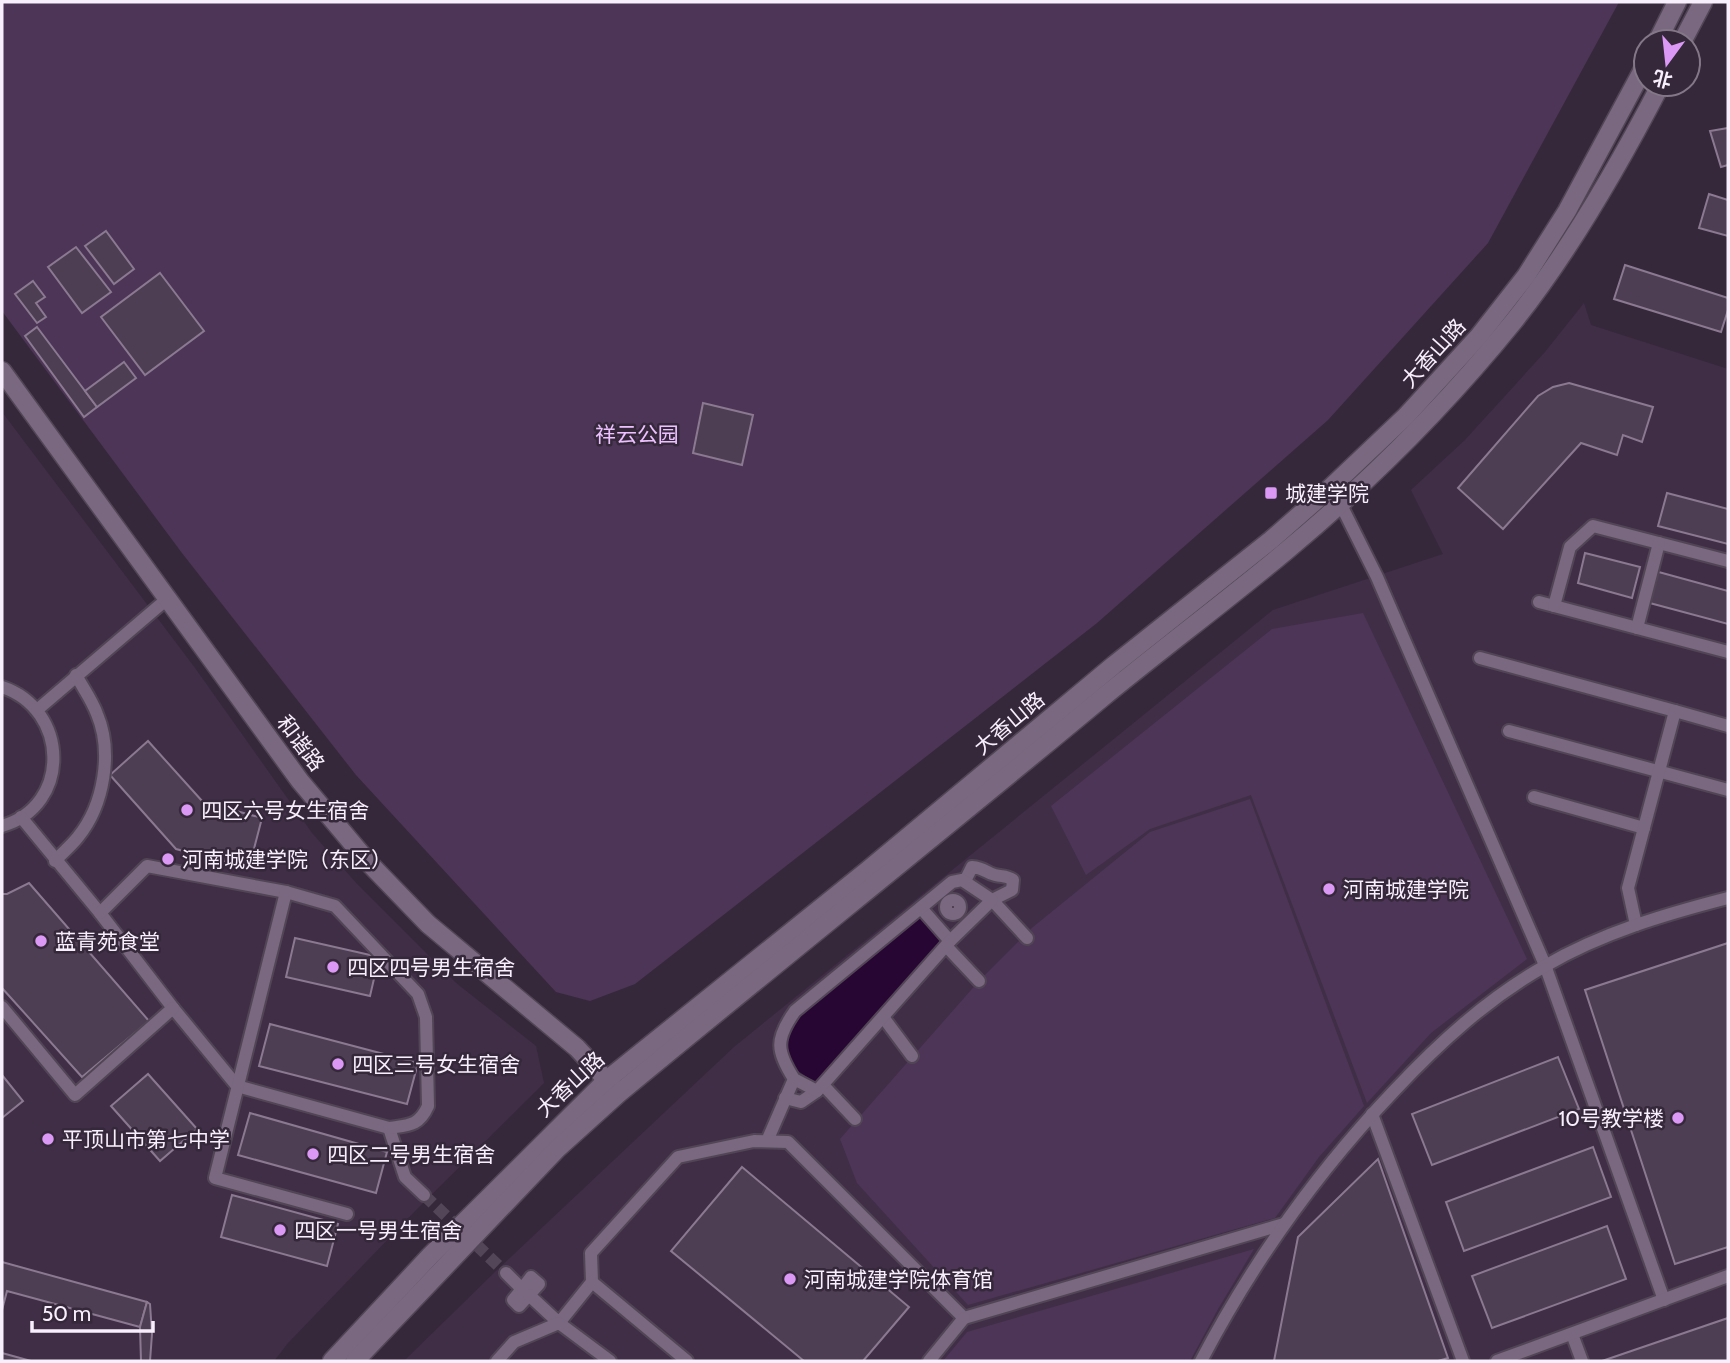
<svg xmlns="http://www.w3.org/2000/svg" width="1730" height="1363" font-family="Cabin,'Noto Sans SC',sans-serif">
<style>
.built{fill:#402e47}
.green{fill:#4d3557}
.water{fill:#280634}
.building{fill:#4e3e53;stroke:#8a7990;stroke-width:2}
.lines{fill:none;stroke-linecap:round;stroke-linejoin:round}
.street-tunnel{stroke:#534658;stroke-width:12;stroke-dasharray:12 6;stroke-linecap:butt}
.street-casing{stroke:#524656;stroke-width:16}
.secondary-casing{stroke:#524656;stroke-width:21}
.street{stroke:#79687f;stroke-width:12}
.secondary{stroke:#79687f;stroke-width:18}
.poi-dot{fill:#db99f5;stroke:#36283b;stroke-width:2.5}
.labels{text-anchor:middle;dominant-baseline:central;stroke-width:5;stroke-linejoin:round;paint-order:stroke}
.street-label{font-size:21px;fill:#f8effc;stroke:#36283b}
.park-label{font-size:21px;fill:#edc1ff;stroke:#36283b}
.poi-label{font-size:21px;fill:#f8effc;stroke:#36283b;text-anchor:start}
</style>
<rect width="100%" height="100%" fill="#36283b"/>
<g class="built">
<path d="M1584,303L1591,325L1728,369V1361H404L496,1271L734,1047L1273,610L1443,554L1411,490L1465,440L1545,352Z"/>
<path d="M2,412L195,668L312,833L357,884L456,983L536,1046L544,1083L418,1208L288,1343L274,1361H2Z"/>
</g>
<g class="green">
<path d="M2,2H1619L1488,243L1328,420L1097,623L635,984L590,1001L556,992L356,775L182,553L2,311Z"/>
<path d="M1363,613L1527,959L1431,1033L1367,1103L1251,795L1150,829L1086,875L1051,806L1272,629Z"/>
<path d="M1250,799L1364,1106L1319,1157L1275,1218L968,1305L857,1183L840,1139L979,981L1033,927L1150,832Z"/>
<path d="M1254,1249L1218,1309L1190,1361H943L967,1332Z"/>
</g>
<path class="water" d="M920,915L944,939L816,1083C809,1077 795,1071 789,1063C777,1045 796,1021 807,1009Z"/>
<g class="building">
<path d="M1728,128V165L1721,167L1710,131Z"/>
<path d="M1709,194L1728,200V236L1699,228Z"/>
<path d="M106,231L134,269L114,284L85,246Z"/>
<path d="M76,247L111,292L82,313L48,267Z"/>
<path d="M1625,265L1728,298V310L1721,332L1614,299Z"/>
<path d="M160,273L204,331L145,375L101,317Z"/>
<path d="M33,281L45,297L36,303L46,317L37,323L15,294Z"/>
<path d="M37,327L97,407L84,417L25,336Z"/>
<path d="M124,362L136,378L97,407L85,391Z"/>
<path d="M1569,383L1653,407L1642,442L1623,435L1617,455L1581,443L1503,529L1458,488L1538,396L1553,387Z"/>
<path d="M703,403L753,415L742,465L693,453Z"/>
<path d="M1667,493L1728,509V544L1658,526Z"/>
<path d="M1585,553L1640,567L1632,598L1578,583Z"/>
<path d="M1655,571L1728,591V624L1646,602Z"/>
<path d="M148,741L203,802L262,818L249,868L176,849L110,775Z"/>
<path d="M29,883L149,1021L82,1077L2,988V894H7Z"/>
<path d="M295,938L379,957L370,996L286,977Z"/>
<path d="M1728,943V1247L1675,1264L1585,990Z"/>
<path d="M270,1024L418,1063L407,1104L259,1066Z"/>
<path d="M1558,1057L1579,1109L1432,1165L1412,1114Z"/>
<path d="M148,1074L197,1129L160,1161L111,1106Z"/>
<path d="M2,1075L23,1101L2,1118Z"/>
<path d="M250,1113L387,1152L376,1193L238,1155Z"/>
<path d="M1593,1147L1611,1197L1464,1251L1446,1202Z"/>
<path d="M1378,1159L1448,1358L1438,1361H1274L1298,1237Z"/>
<path d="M742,1167L909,1307L863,1361H804L671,1251Z"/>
<path d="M232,1195L338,1224L327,1266L221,1237Z"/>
<path d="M1607,1226L1626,1279L1492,1328L1472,1276Z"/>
<path d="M2,1262L147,1302L140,1327L7,1291L2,1310Z"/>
<path d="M147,1302L150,1304L152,1334L150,1361H141L140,1327Z"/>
<path d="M1728,1318V1361H1602Z"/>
<path d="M2,1353L31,1361H2Z"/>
</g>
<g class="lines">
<path class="street-tunnel" d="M424,1195L506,1273"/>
<g class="street-casing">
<g id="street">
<path d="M1336,498L1340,503L1377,577L1545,965L1664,1300"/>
<path d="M1539,602L1728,652"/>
<path d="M1554,606L1570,547L1593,526L1728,561"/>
<path d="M1637,628L1659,543"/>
<path d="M1480,658L1675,711"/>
<path d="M2,687C69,709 72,806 2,826"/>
<path d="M37,710L167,599"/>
<path d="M1509,731L1728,790"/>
<path d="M1534,797L1644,828"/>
<path d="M21,817L100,913L173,1008L237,1086L389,1128L405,1177L424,1195"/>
<path d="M55,861C62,853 71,846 78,837C104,805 113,752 97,714C92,700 83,688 76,675"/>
<path d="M965,881L972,867C985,868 986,873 995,875C1003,877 1006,875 1013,880L1012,890L992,900L1027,938"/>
<circle cx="953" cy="907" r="7"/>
<path d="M921,908L950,941"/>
<path d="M100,913L147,866L286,892"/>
<path d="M1636,925L1628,888L1675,711L1728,726"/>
<path d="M946,946L979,981"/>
<path d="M2,1007L75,1095L173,1008"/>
<path d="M883,1017L912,1056"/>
<path d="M823,1085L855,1119"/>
<path d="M785,1098L801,1102L817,1091"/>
<path d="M1372,1114L1463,1361"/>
<path d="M767,1141L794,1079C776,1051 775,1039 795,1011L952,882L962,880L992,900L950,941L817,1091L794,1079"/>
<path d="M347,1214L215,1178L286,892L335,906L418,994L426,1017L428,1106C419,1126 409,1125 389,1128"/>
<path d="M506,1273L522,1289L513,1300L519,1306L539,1284L531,1277L522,1289"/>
<path d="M592,1282L591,1253L678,1157L754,1141L788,1142L964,1318L1284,1224"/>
<path d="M529,1295L559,1323L592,1282L687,1361"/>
<path d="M1572,1334L1582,1361"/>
<path d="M497,1361L514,1342L559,1323L610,1361"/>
<path d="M929,1361L964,1318"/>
<path d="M1201,1361C1253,1262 1317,1172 1394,1091C1439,1043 1487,999 1545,966C1601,933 1666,914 1728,898"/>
<path d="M1497,1361L1728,1276"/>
</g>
</g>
<g class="secondary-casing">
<g id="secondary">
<path d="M1657,42L1677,2"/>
<path d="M1682,42L1703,2"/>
<path d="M2,371L300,781L368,862L428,924L577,1048L614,1088"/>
<path d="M332,1361L430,1256L608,1079L868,870L1114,665L1271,540L1328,490L1406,416L1479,336L1526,276L1567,211L1646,64"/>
<path d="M355,1361L557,1149L618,1094C779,961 942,831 1102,698C1163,648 1226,601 1286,551C1369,482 1446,405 1514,321C1569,252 1620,163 1661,84"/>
</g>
</g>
<use href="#street" class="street"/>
<use href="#secondary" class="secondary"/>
</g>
<g class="poi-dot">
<rect x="1264" y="486" width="14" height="14" rx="3.5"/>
<circle cx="187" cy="810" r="7"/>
<circle cx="168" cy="859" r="7"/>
<circle cx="1329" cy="889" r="7"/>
<circle cx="41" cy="941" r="7"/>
<circle cx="333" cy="967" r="7"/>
<circle cx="338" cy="1064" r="7"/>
<circle cx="1678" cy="1118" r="7"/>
<circle cx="48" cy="1139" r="7"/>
<circle cx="313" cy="1154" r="7"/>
<circle cx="280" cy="1230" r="7"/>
<circle cx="790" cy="1279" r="7"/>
</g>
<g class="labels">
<g class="street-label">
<text transform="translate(1433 353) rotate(-48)">大香山路</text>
<text transform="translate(1009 723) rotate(-40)">大香山路</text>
<text transform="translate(301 743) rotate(53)">和谐路</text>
<text transform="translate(570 1084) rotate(-43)">大香山路</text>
</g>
<g class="park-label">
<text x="637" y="434">祥云公园</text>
</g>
<g class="poi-label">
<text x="1285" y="493">城建学院</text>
<text x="201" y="810">四区六号女生宿舍</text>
<text x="182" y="859">河南城建学院（东区）</text>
<text x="1343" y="889">河南城建学院</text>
<text x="55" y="941">蓝青苑食堂</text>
<text x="347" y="967">四区四号男生宿舍</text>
<text x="352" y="1064">四区三号女生宿舍</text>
<text x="1664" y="1118" text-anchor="end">10号教学楼</text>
<text x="62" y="1139">平顶山市第七中学</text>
<text x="327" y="1154">四区二号男生宿舍</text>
<text x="294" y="1230">四区一号男生宿舍</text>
<text x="804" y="1279">河南城建学院体育馆</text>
</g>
</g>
<rect width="1730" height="1363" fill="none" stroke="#f8effc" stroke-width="7"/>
<g transform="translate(1667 63) rotate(195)"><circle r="33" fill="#36283b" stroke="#847888" stroke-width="2"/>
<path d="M0-5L12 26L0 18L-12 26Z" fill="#db99f5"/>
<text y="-10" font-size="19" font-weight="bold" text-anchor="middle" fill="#f8effc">北</text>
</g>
<path d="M32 1321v10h121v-10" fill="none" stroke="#f8effc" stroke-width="3.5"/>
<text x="42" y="1321" font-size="21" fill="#f8effc" stroke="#36283b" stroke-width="5" paint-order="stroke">50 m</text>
</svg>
